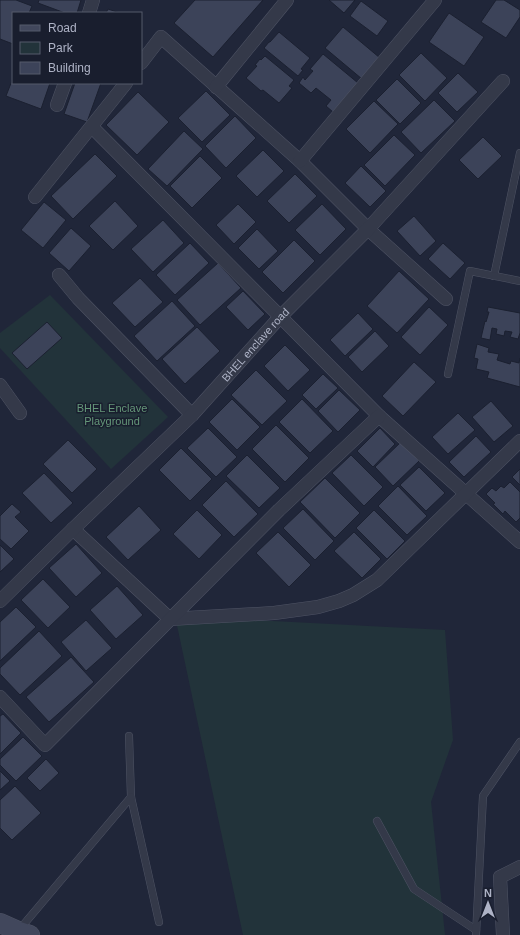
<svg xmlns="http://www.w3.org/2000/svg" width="520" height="935" font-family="Arial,sans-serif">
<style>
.green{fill:#22333a}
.building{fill:#3c4359;stroke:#1b2030}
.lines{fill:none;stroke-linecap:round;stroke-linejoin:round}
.lane-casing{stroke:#4e5364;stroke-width:8}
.street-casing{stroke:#4e5364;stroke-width:14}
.secondary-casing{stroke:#4e5364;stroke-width:20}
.lane{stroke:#343949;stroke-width:7}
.street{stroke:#343949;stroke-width:13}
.secondary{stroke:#41475c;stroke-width:19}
.labels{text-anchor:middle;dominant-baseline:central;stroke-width:3;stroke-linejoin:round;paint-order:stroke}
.street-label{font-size:11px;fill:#aeb3c6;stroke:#191e2e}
.park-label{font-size:11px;fill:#659779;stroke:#191e2e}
</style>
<rect width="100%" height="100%" fill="#202639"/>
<g class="green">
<path d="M50,295L168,417L111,469L0,348V333Z"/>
<path d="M175,616L445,630L453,740L431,802L445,935H243Z"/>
</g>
<g class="building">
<path d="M0,0H16L32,6L29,13H13V44L0,39Z"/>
<path d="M39,0H81L77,13H65L38,3Z"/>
<path d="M195,0H263L213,57L174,23Z"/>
<path d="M329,0H355L344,13Z"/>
<path d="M496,0H504L520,10V17L506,38L481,22Z"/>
<path d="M361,1L388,21L377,36L350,16Z"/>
<path d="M108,9L120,13H106Z"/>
<path d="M449,13L484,37L464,66L429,42Z"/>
<path d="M343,27L380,58L362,79L325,48Z"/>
<path d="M279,32L310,58L301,69L303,70L298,76L264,48L269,42H270Z"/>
<path d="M421,53L447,78L425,101L399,75Z"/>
<path d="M323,54L358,83L333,112L326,106L331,100L316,88L311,93L299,83L303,77L305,80L313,71L310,69Z"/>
<path d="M265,56L294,80L289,86L292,88L279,103L263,90L261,91L246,78L257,66L255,65L260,59L261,60Z"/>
<path d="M458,73L478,92L457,112L438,93Z"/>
<path d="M13,78V83H50L41,109L6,96Z"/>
<path d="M397,79L421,103L400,124L376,100Z"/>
<path d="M75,83H101L87,122L64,114Z"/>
<path d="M206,91L230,115L202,142L178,118Z"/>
<path d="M138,92L169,122L137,155L106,125Z"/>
<path d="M434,100L455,121L421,153L401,132Z"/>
<path d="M374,101L398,124L370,153L346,129Z"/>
<path d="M235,116L256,138L226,168L205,146Z"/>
<path d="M184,131L203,149L167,186L148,169Z"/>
<path d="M394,135L415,155L385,186L364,165Z"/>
<path d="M483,137L502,156L478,179L459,160Z"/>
<path d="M263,150L284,171L257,197L236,176Z"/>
<path d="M95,154L117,176L73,219L51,196Z"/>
<path d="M200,156L222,178L192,208L170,186Z"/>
<path d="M361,166L386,191L370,207L345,183Z"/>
<path d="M295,174L317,196L289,223L267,201Z"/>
<path d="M115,201L138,226L113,250L89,226Z"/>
<path d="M44,202L66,220L43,248L21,230Z"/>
<path d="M238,204L256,222L234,244L216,225Z"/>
<path d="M322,204L346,229L320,255L295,230Z"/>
<path d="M414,216L436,241L420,256L397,231Z"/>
<path d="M163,220L184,243L153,272L131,249Z"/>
<path d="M71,228L91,246L69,271L49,253Z"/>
<path d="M257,229L278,251L259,269L238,248Z"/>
<path d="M294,240L315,261L283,293L262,272Z"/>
<path d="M190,243L209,263L175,295L156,275Z"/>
<path d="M443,243L465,263L450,279L428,259Z"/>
<path d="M218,263L241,288L200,325L177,300Z"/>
<path d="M399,271L429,299L397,333L367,306Z"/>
<path d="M140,278L163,302L135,327L112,303Z"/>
<path d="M243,291L265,314L248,330L226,307Z"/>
<path d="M172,301L195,326L157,361L134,336Z"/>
<path d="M429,307L448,325L420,355L401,337Z"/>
<path d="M488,307L520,313V333L518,339L510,337L512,332L505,331L504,336L496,334L497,329L492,328L490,340L481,338L485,321L486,322L489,312H487Z"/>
<path d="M358,313L373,329L345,356L330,340Z"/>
<path d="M47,322L62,338L27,369L12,353Z"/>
<path d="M197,327L220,351L185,384L162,359Z"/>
<path d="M375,331L389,346L362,372L348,357Z"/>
<path d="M477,344L489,348L488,352L499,354L497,360L510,364L511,361L519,363L520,358V387L487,378L489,372L476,369L478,359L474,358Z"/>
<path d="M285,345L310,370L288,391L264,366Z"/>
<path d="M414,362L436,382L403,416L382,396Z"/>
<path d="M256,370L287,401L262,425L231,395Z"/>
<path d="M323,374L338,388L316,409L302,395Z"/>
<path d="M339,390L360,410L338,432L318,411Z"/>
<path d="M232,399L260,427L237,450L209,422Z"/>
<path d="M302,399L333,431L310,453L279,422Z"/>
<path d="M491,401L513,426L494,442L472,417Z"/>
<path d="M458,413L475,430L448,454L432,437Z"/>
<path d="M276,425L309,458L285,482L252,449Z"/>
<path d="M208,428L237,457L216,477L187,448Z"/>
<path d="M380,428L395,444L373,467L357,451Z"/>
<path d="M476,436L491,452L464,477L449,462Z"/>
<path d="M68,440L97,469L72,493L43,464Z"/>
<path d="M401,442L419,461L393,486L375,467Z"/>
<path d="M181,448L212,479L190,501L159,470Z"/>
<path d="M247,455L280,488L259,508L226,476Z"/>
<path d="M351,455L383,487L364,506L332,473Z"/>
<path d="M419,467L445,493L426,511L400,485Z"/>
<path d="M520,469V485L512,477Z"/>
<path d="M44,473L73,503L51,523L22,493Z"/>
<path d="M325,478L360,513L335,538L300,502Z"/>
<path d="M226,481L258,514L234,537L202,505Z"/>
<path d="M510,482L520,492V518L516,522L505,511L503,514L493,504L495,503L486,494L492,488L496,491L501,486L504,488Z"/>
<path d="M398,486L427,516L407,535L378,506Z"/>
<path d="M12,504L21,512L15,517L29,531L11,549L0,539V516Z"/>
<path d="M139,506L161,530L128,560L106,537Z"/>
<path d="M303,509L334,541L315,560L283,528Z"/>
<path d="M197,510L222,535L199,559L173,534Z"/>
<path d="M374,510L405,541L387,559L356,528Z"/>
<path d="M278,532L311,565L289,587L256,553Z"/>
<path d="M354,532L381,559L362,578L334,551Z"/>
<path d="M76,544L102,573L76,597L49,568Z"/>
<path d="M0,545L14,559L0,572Z"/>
<path d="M43,579L70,607L48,628L21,600Z"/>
<path d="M117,586L143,615L116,639L90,610Z"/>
<path d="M16,607L36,627L0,661V622Z"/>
<path d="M86,620L112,648L86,671L61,642Z"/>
<path d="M39,631L62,656L20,695L0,674V668Z"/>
<path d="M71,657L94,682L49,722L26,697Z"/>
<path d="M3,714L21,733L0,754V716Z"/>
<path d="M23,737L42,756L16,781L0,765V759Z"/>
<path d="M46,759L59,773L40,791L27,778Z"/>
<path d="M0,771L10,781L0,790Z"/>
<path d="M15,786L41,813L12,840L0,828V800Z"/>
</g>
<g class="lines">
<g class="lane-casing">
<g id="lane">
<path d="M494,276L520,153"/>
<path d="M448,374L470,271L520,281"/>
<path d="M129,736L131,797L159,922"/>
<path d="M377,821L414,889L476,930"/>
<path d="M19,930L131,797"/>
<path d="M476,935L483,796L520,742"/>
</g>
</g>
<g class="street-casing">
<g id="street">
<path d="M89,13L93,0"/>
<path d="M141,63L161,37L300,161L368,229L446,299"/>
<path d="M216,87L287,0"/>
<path d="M57,105L65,83"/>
<path d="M92,127L379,416L520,542"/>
<path d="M300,161L435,0"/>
<path d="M35,197L126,83"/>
<path d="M59,275L78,298L192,415"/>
<path d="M0,385L20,413"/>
<path d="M73,529L170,619L274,613L318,607L339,601L353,595L377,580L520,441"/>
<path id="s1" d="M0,601L73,529L192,415L280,317L368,229L503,81"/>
<path d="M0,697L45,745L279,510L379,416"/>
<path d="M503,935L500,877L520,867"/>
</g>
</g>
<g class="secondary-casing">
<path id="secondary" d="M0,923L18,931L30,935"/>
</g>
<use href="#lane" class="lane"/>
<use href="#street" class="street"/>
<use href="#secondary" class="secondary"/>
</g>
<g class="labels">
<g class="street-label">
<text stroke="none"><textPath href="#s1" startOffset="362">BHEL enclave road</textPath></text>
</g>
<g class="park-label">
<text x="112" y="408">BHEL Enclave<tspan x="112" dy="13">Playground</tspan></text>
</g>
</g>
<rect x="12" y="12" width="130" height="72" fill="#191e2e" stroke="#555a6b"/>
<rect x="20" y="25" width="20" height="6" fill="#41475c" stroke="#555a6b"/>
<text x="48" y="32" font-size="12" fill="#aeb3c6">Road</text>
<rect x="20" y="42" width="20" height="12" fill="#22333a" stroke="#555a6b"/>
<text x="48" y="52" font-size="12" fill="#aeb3c6">Park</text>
<rect x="20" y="62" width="20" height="12" fill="#3c4359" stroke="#555a6b"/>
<text x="48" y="72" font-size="12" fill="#aeb3c6">Building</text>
<g transform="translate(488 903)" stroke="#191e2e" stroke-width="3" paint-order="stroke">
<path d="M0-3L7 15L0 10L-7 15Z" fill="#aeb3c6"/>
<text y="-6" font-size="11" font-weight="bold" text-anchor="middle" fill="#aeb3c6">N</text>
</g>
</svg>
